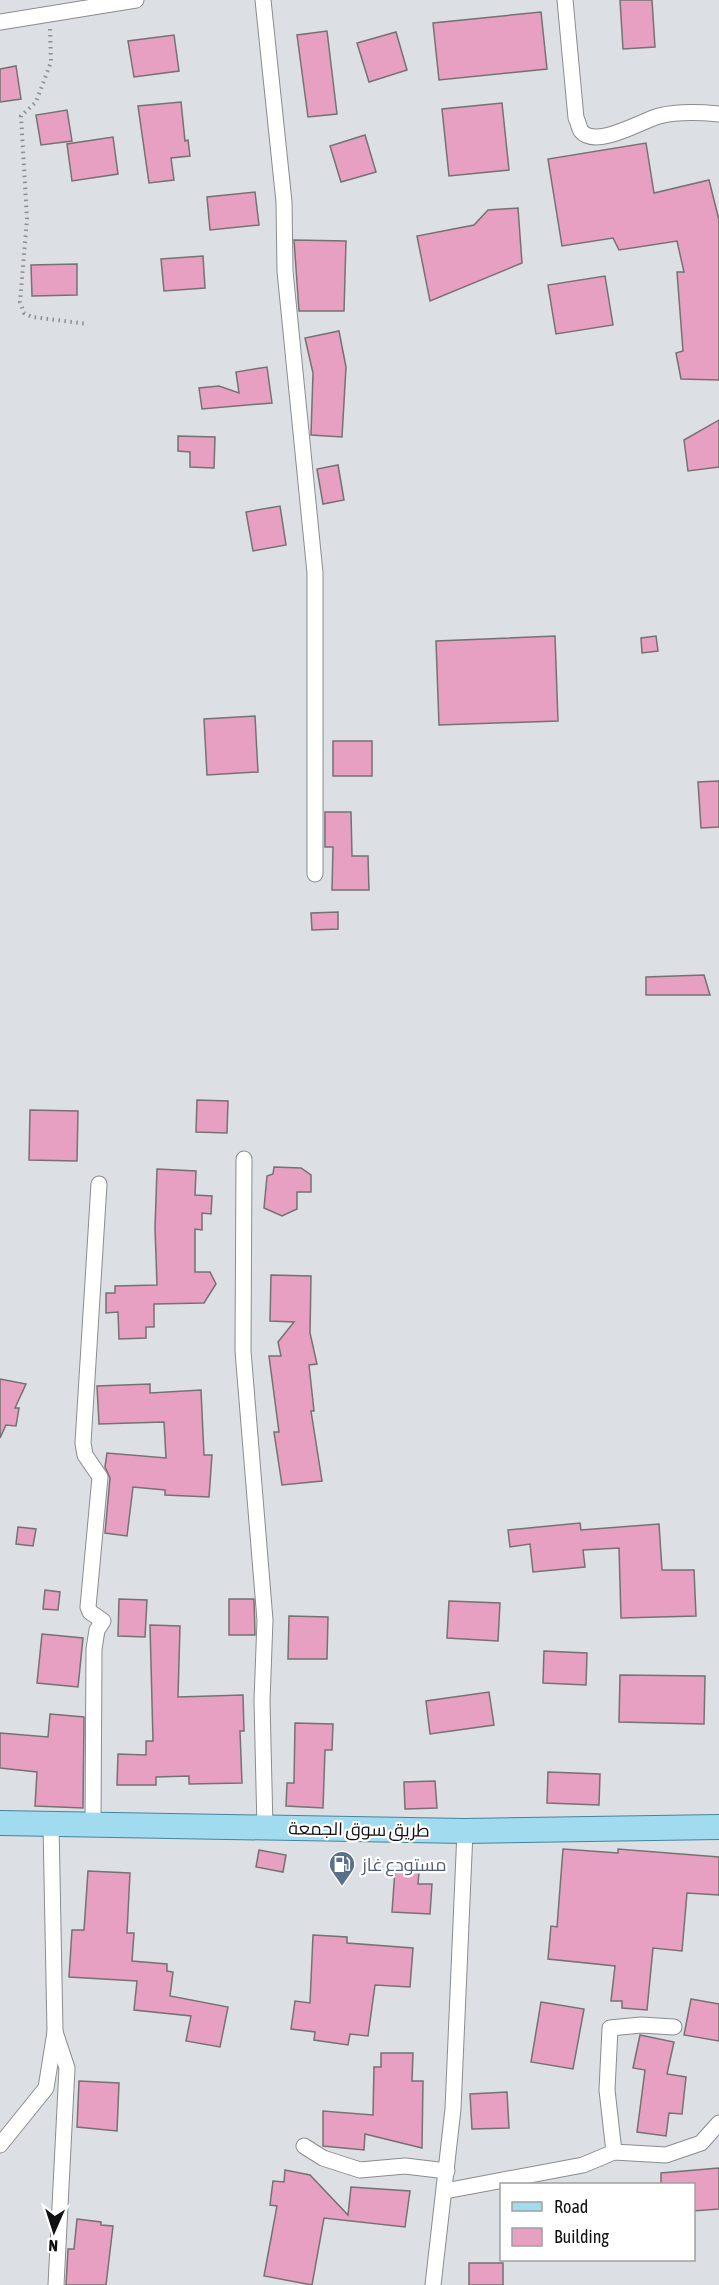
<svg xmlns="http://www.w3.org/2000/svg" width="719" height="2285" font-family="'Asap Condensed',Cairo,sans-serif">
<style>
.building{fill:#e7a0c2;stroke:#767173;stroke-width:1.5}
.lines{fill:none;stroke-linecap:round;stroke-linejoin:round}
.minor-casing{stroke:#8a8c90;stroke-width:17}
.primary-casing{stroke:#45859c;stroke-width:26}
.path{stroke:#8c8e91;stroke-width:4;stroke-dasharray:1.5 4.5;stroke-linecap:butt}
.minor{stroke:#fff;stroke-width:15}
.primary{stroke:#a0dbef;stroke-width:24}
.labels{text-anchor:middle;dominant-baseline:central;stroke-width:4.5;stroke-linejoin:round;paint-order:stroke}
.street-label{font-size:18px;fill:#111113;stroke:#fff}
.service-label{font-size:18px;fill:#4e5e75;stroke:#fff;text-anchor:start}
</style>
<rect width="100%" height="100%" fill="#dcdfe3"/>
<g class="building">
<path d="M620,0H652L655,47L623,49Z"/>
<path d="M541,12L547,69L439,80L433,23Z"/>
<path d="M327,31L337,114L308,117L297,35Z"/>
<path d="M396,32L407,70L369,82L357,43Z"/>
<path d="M174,35L179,71L134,77L128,41Z"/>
<path d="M16,66L21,99L0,102V69Z"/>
<path d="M181,102L185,141L188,140L190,156L171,158L174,180L149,183L138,106Z"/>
<path d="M502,103L509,170L449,176L442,109Z"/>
<path d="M67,110L72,141L41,145L36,115Z"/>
<path d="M365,135L376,172L341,182L330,146Z"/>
<path d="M113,137L118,174L72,181L67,144Z"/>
<path d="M646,143L654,193L709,180L719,220V380L681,379L676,353L683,351L677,272H684L677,241L619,250L613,238L562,246L548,159Z"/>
<path d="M255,192L259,225L210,230L207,197Z"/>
<path d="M518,208L522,263L430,301L417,236L474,225L488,210Z"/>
<path d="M294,240L346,241L344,311H299Z"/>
<path d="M203,256L205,288L164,291L161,259Z"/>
<path d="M77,264V295L32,296L31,265Z"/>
<path d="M605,276L613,325L556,334L548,285Z"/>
<path d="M339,331L346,367L342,437L311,435L313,373L305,338Z"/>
<path d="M267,367L272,403L202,409L199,388L219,386L239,393L236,372Z"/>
<path d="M719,420V467L688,471L684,440Z"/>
<path d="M178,436L215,437L214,468L190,467V452L178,451Z"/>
<path d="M338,465L344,500L323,504L317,469Z"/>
<path d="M280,506L286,545L253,551L246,512Z"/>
<path d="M555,636L558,721L439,725L436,641Z"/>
<path d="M656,636L658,651L642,653L641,638Z"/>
<path d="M255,716L258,772L207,775L204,719Z"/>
<rect x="333" y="741" width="39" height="35"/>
<path d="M719,781V827L701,828L698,782Z"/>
<path d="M325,812H351L352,856H368L369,890H332L333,847H325Z"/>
<path d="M338,912V929L312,930L311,913Z"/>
<path d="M704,975L710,995H646V977Z"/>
<path d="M197,1100L228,1101L227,1133L196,1132Z"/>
<path d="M30,1110L78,1111L77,1161L29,1160Z"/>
<path d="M274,1167L301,1168L311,1175V1192H297V1209L282,1216L264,1208L267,1176L273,1174Z"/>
<path d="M157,1169L196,1171L195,1195L212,1196L211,1214L202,1213V1230L195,1229V1272H210L216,1284L204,1303L154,1304V1327H146V1338L119,1339L118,1312L106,1313V1293H115V1286L157,1285L155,1228Z"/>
<path d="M271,1275L311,1276L310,1333L317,1364L309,1365L314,1411H311L322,1481L282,1485L274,1432H279L269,1356H281L278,1342L294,1322L270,1321Z"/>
<path d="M0,1379L26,1384L15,1408H19L16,1426L6,1425L0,1438Z"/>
<path d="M150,1384V1393L201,1390L204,1455H212L209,1497L165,1495V1490L133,1487L127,1536L105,1533L110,1478L105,1467L107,1453L166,1458L164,1422L99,1424L97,1386Z"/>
<path d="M580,1523L581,1530L659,1524L662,1570H694L696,1616L621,1618L619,1548L583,1550L585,1567L533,1572L530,1544L510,1547L508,1530Z"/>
<path d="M18,1527L36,1529L33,1546L16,1544Z"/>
<path d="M45,1590L60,1592L58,1610L43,1609Z"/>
<path d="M119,1599L147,1600L145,1637L118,1636Z"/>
<path d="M229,1599H254L255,1635H229Z"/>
<path d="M449,1601L500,1603L498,1641L447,1638Z"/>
<path d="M289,1616L328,1617L327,1659H288Z"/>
<path d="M150,1625L180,1626L178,1697L243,1695L244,1731H240L242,1783L189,1784V1776L156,1777V1785H117L118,1754L146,1755V1741H153Z"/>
<path d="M42,1634L83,1638L78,1687L37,1683Z"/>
<path d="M544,1651L587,1653L586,1685L543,1683Z"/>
<path d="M620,1675L705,1676L704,1724L619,1722Z"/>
<path d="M489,1692L494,1725L430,1734L426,1701Z"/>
<path d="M50,1714L84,1717L83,1808L35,1806L37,1772L0,1768V1733L48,1737Z"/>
<path d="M295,1723L333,1724L332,1750H325L323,1808L286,1806L287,1783H294Z"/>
<path d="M548,1772L600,1774L599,1805L547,1803Z"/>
<path d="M435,1781L437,1808L405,1809L404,1782Z"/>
<path d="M563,1849L618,1853V1849L719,1857V1895L687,1893L682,1951L653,1948L647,2010L622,2008V2001H611L615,1966L548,1959L551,1926L557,1927Z"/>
<path d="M259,1850L286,1855L283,1872L256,1867Z"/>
<path d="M395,1870L419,1872L418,1884H432L430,1914L392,1912Z"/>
<path d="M88,1871L130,1873L127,1933H134L132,1961L167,1964V1971L173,1972L170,1996L228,2007L220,2047L186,2041L191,2016L134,2010L137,1981L69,1977L72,1930H84Z"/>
<path d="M313,1935L347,1937V1943L413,1948L410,1987L375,1985L368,2036L350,2034L348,2045L314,2040L315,2032L291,2029L295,2001L310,2003Z"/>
<path d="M691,1999L719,2004V2041L684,2035Z"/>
<path d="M541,2002L584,2009L573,2069L531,2062Z"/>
<path d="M640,2035L674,2042L667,2074L686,2077L682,2114L669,2113L666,2136L637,2132L645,2070L633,2068Z"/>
<path d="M381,2053H413L412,2081H423L422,2148L365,2134L364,2150L323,2146V2111L373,2115L374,2067H381Z"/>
<path d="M79,2081L119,2083L117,2131L77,2127Z"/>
<path d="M507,2092L509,2128L472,2129L470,2094Z"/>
<path d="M719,2168V2209L693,2211V2184H661V2173Z"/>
<path d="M285,2170L310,2175L348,2215L351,2187L410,2191L405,2227L324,2218L312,2285L264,2276L277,2206L270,2205L273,2181L284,2182Z"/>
<path d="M77,2219L101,2222V2225L113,2226L106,2285H66L68,2249H74Z"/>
<rect x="469" y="2263" width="34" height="22"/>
</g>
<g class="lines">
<g class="minor-casing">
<g id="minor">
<path d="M263,0L284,202L285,271L315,573V874"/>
<path d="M565,0L576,118C578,121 579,128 581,131C596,149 641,121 659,116C678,111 699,112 719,114"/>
<path d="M0,22L136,0"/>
<path d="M244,1159L243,1351L265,1620L262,1701L265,1828"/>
<path d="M93,1825L94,1649L97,1630L103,1621L90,1612L88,1607L100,1477L85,1455L83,1443L99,1184"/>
<path d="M55,2032L67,2068L56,2285"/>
<path d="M0,2145L46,2088L55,2032L51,1824"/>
<path d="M304,2146L323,2158L360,2170L405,2166L447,2171"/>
<path d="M614,2152L607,2090L610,2028L641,2025L674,2027"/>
<path d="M445,2191L583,2165L614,2152L666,2155L701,2143L719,2123"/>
<path d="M433,2285L453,2109L465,1831"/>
</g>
</g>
<g class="primary-casing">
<path id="primary" d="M0,1823L465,1831L719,1827"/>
</g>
<path class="path" d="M50,29L51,62L36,102L21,116L27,219L20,302L24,313L32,317L88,324"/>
<use href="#minor" class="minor"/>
<use href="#primary" class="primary"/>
</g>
<defs>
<g id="fuel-pin" transform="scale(1.35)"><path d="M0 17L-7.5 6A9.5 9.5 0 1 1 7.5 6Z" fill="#5c6f8a" stroke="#fff"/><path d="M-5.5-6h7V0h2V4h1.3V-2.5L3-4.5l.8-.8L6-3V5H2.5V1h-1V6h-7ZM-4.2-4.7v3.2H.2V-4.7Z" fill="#fff"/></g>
</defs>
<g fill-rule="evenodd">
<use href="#fuel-pin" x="342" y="1864"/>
</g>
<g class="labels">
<g class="street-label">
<text transform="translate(359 1829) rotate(1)">طريق سوق الجمعة</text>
</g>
<g class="service-label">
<text x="362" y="1864">مستودع غاز</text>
</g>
</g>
<rect x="500" y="2183" width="195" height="78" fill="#ffffff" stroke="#a0a0a1" stroke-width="1.5"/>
<rect x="512" y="2202" width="30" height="9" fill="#a0dbef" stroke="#a0a0a1" stroke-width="1.5"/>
<text x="554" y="2213" font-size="18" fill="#111113">Road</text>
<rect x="512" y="2228" width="30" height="18" fill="#e7a0c2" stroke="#a0a0a1" stroke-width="1.5"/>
<text x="554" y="2243" font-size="18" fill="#111113">Building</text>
<g transform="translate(54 2231) rotate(183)" stroke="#ffffff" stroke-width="4.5" paint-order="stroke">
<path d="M0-4.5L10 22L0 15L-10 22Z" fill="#111113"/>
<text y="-9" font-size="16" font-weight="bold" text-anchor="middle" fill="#111113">N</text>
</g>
</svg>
